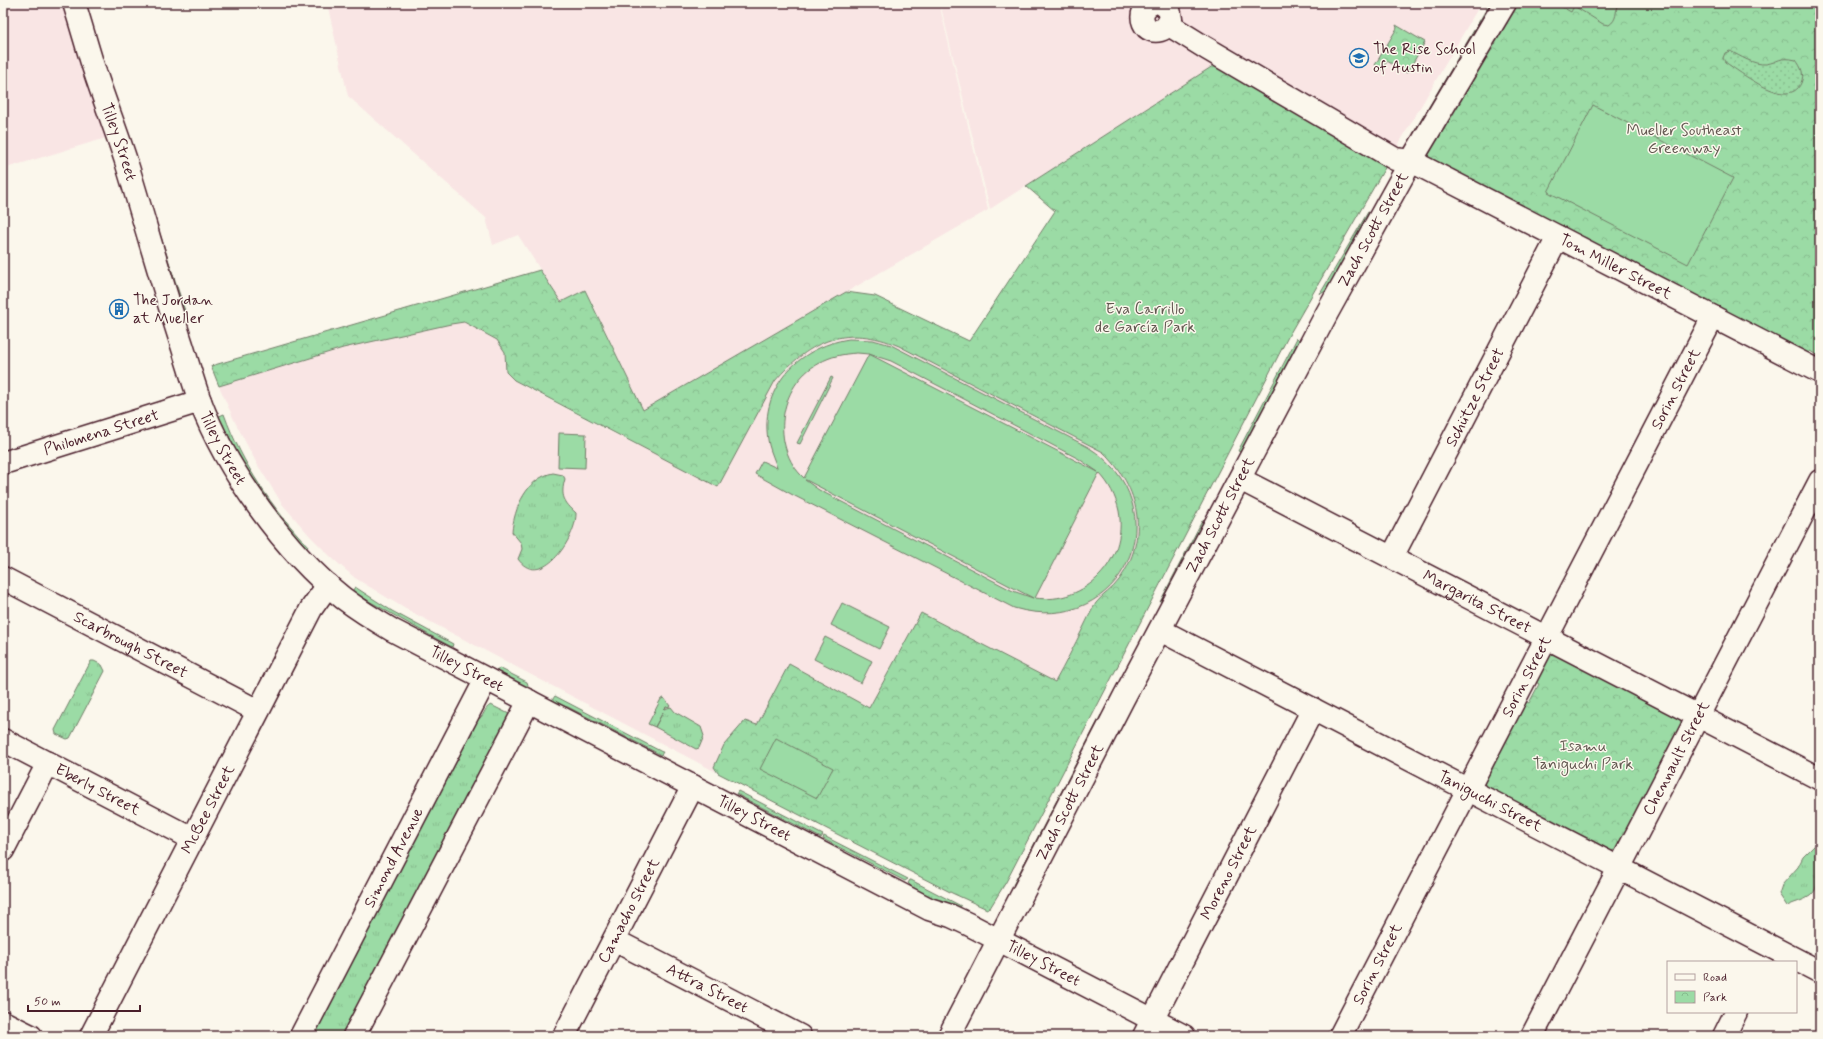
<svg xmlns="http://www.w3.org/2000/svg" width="1823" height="1039" font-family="Mynerve,sans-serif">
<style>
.built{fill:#f9e5e4}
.grass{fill:url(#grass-tufts);stroke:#727d68}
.park{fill:url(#park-crowns);stroke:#727d68}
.garden{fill:url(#garden-dots);stroke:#727d68}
.pitch{fill:#9bdba5;stroke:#727d68;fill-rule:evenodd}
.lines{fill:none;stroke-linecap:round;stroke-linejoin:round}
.minor-casing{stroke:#4a1f2b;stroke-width:25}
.minor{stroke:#fbf7ec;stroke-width:22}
.labels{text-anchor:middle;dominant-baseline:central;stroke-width:3;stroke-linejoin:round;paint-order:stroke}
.poi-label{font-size:16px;fill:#4a1f2b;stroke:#fbf7ec;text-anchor:start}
.park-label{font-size:16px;fill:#625750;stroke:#fbf7ec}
.street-label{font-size:16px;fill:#4a1f2b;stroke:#fbf7ec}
</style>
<defs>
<pattern id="grass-tufts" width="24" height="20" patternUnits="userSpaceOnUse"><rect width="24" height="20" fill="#9bdba5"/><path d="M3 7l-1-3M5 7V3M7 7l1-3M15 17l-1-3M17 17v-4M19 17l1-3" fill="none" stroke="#87bc8e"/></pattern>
<pattern id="park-crowns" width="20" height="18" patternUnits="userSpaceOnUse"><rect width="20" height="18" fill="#9bdba5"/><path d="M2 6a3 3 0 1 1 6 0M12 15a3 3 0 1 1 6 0" fill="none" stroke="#87bc8e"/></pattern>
<pattern id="garden-dots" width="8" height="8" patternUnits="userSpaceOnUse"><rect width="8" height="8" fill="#9bdba5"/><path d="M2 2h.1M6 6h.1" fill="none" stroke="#87bc8e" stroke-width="1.8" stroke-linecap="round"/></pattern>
</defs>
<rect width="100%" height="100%" fill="#fbf7ec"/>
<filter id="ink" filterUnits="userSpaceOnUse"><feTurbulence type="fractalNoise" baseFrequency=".025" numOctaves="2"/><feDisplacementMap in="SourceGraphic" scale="8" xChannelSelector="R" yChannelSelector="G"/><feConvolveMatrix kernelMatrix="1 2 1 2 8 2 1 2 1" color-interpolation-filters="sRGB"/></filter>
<g filter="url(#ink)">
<g class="built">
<path d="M3,3H62L106,138L3,169Z"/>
<path d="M327,3H939L988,210L643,410L586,290L561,302L518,235L493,245L486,218L348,96Z"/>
<path d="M940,3H1481L1386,166L1216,64L990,209Z"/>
<path d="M464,322L497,340L505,352L506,372L525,387L636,445L775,381L800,356L828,340L850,336L865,335L884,339L899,346L1103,452L1120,471L1133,495L1137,516L1138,532L1135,549L1127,568L1118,581L1109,592L1096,602L1055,682L921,613L869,708L789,664L757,725L745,721L714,769L716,772L404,608L355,578L332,558L310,536L283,505L257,464L235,422L219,386L343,348L451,324Z"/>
</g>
<g class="grass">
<path d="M1490,3H1495L1416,136L1413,134Z"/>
<path d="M141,176L188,320L185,322Z"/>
<path d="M1368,212L1371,214L1326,291L1320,294Z"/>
<path d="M1297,338L1299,340L1241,452L1238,451Z"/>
<path d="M224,414C242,464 272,508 308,546L306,549L270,507L237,454L227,432L219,424L217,417Z"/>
<path d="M553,473L563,475L565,479C560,496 564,502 576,513C577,537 541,591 518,559L522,549L521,543L512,532C514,508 527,478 553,473Z"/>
<path d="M1202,521L1205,522L1162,604L1160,602Z"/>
<path d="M355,587L392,611L453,644L452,647C423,632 396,616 367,600C362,597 356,597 350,594Z"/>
<path d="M91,661H94L102,665L105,671L70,738L67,739L56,734L55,730Z"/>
<path d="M499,668L527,682L528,685L527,688L496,673Z"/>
<path d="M555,696L662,752H663L661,755L568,707L550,703Z"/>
<path d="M664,698L670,706L666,707L664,709L671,707L675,712L701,727L704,736L699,748L696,749L655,727L663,712L655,727L648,724L661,699Z"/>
<path d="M491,705L513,716L347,1036H308L476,720C485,718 483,708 491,705Z"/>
<path d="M1101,715L1102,717L1017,887L1013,885Z"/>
<path d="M738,791L823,835L821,838L736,794Z"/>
<path d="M824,836L908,879L905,881L823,839Z"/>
<path d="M1820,840C1820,856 1823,886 1810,896C1803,901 1795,902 1787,906L1779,894L1782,885L1798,867L1803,857Z"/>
<path d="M910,880H911L961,906L959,910L929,898L914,889L908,883Z"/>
</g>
<g class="park">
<path d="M1516,3H1820V357L1810,351L1807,357L1429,159L1427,155L1428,147Z"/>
<path d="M1396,25L1425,42L1407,73L1387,61L1382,70L1375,65L1397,28Z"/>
<path d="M1216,64L1386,166L1289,335L1006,882L990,908L987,909L952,893L718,773L714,767L724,745L745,721L757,725L789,664L869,708L921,613L1055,682C1065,664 1074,646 1083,628C1087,620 1091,611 1096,603C1102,595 1113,589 1119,580C1150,537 1140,487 1103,452L899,346C847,324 810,340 775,381L718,487L514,380L506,372L505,352L497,340L464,322L451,324L343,348L219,386L211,366L540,270L561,302L585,290L643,410L846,292L875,296L969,341L1055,211L1026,186Z"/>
<path d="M1553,654H1556L1679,717L1682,725L1617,850L1607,851L1484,786L1483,783L1524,700L1529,703L1539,684L1534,681L1550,655Z"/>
</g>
<path class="garden" d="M1730,51C1740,56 1754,65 1766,64C1779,62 1779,56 1796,60C1801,67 1805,74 1801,83C1789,111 1740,72 1725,62L1723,58L1725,53Z"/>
<g class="pitch">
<path d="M1555,3H1617C1616,12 1617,20 1609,25L1603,24L1574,6L1571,12Z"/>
<path d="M1593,105L1733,178L1688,264L1548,192Z"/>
<path d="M849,339L873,340L891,345L1088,447C1182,505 1124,640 1014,608L791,494L755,474L762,461L777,468C775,461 771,453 769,445C757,390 797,347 849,339ZM857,353L869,354L804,478C770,447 778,385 819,363C831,356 843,354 857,353ZM869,354L891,361L1079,459L1098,472ZM1099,473C1109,483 1116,497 1119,511C1128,561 1085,605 1035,598ZM805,480H806L1033,598L1013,591L819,490Z"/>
<path d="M831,377L833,378L800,444L797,443Z"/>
<path d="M559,433L586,434L585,468L558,467Z"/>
<path d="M842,603L890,627L879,649L831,625Z"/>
<path d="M825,637L872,661L861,683L814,659Z"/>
<path d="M776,738L833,768L817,798L760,769Z"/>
</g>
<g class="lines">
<g class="minor-casing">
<g id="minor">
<path id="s1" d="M74,3C81,25 87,47 94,69C104,100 116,130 126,161C145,223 162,284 182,345C188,364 193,382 200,401C226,470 285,552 343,598C359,610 375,620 392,630L929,909L951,916L968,924L1184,1036"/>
<path d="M1153,3C1133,10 1144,40 1165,28L1171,19L1169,9L1161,3"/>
<path id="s2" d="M1169,25L1206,48L1395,159L1411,161L1820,372"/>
<path id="s3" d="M3,463L200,401"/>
<path id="s4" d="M1240,479L1820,779"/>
<path id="s5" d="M1392,557L1558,237"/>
<path id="s6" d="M3,578L258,711"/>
<path id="s7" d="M1160,630L1820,972"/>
<path id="s8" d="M3,740L193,839"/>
<path d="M3,850L48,763"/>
<path id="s9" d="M614,940L800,1036"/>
<path d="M3,1022L31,1036"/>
<path id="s10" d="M91,1036L311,609L328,585"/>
<path id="s11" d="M301,1036L486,679"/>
<path d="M354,1036L529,701"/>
<path id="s12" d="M564,1036L693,786"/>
<path id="s13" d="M949,1036L1123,699L1327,313L1411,161L1505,3"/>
<path id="s14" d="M1144,1036L1313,709"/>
<path id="s15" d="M1340,1036L1713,317"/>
<path id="s16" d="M1532,1036L1820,481"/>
<path d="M1724,1036L1736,1012"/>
</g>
</g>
<use href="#minor" class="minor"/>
</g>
</g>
<defs>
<g id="school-ring" transform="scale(1)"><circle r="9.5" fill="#fbf7ec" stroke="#1f6fb2" stroke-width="1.5"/><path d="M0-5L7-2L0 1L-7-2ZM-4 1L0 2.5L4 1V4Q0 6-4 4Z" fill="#1f6fb2"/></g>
<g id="building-ring" transform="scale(1)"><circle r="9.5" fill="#fbf7ec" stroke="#1f6fb2" stroke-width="1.5"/><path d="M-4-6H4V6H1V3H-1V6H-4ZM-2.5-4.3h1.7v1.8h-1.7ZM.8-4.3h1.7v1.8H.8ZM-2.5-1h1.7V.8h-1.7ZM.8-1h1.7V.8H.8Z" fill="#1f6fb2"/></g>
</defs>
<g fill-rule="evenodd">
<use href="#school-ring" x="1359" y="58"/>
<use href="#building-ring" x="119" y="309"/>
</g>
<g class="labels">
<g class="poi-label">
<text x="1373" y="49">The Rise School<tspan x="1373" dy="18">of Austin</tspan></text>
<text x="133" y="300">The Jordan<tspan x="133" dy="18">at Mueller</tspan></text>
</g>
<g class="park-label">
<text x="1684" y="130">Mueller Southeast<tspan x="1684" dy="18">Greenway</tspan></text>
<text x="1145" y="309">Eva Carrillo<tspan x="1145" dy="18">de García Park</tspan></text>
<text x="1583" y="746">Isamu<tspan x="1583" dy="18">Taniguchi Park</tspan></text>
</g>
<g class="street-label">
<text stroke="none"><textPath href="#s1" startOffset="146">Tilley Street</textPath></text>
<text stroke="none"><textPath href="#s13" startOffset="911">Zach Scott Street</textPath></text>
<text stroke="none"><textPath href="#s2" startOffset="509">Tom Miller Street</textPath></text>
<text stroke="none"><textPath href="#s15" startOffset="729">Sorin Street</textPath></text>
<text stroke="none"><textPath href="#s5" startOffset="180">Schütze Street</textPath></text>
<text stroke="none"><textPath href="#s3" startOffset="103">Philomena Street</textPath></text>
<text stroke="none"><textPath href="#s1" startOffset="470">Tilley Street</textPath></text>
<text stroke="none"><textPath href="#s13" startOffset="587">Zach Scott Street</textPath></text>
<text stroke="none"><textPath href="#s4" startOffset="267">Margarita Street</textPath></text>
<text stroke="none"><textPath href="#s6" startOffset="144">Scarbrough Street</textPath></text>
<text stroke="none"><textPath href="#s1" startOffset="806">Tilley Street</textPath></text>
<text stroke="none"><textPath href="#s15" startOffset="405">Sorin Street</textPath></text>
<text stroke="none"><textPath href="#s16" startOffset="313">Chennault Street</textPath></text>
<text stroke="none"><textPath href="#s8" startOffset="107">Eberly Street</textPath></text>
<text stroke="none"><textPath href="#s7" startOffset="372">Taniguchi Street</textPath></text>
<text stroke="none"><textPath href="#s13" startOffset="263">Zach Scott Street</textPath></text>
<text stroke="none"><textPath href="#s10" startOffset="255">McBee Street</textPath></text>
<text stroke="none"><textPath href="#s1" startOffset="1130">Tilley Street</textPath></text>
<text stroke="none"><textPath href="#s11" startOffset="201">Simond Avenue</textPath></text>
<text stroke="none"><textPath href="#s14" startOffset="184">Moreno Street</textPath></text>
<text stroke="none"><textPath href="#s12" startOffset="141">Camacho Street</textPath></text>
<text stroke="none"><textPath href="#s1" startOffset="1454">Tilley Street</textPath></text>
<text stroke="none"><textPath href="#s15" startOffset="81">Sorin Street</textPath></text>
<text stroke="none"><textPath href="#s9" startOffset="105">Attra Street</textPath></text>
</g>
</g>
<rect width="1823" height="1039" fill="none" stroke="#fbf7ec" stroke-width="16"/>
<rect x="8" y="8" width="1807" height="1023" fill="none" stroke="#4a1f2b" stroke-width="1.5" filter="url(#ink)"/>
<rect x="1667" y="961" width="130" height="52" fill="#fbf7ec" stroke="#b4a19f"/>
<rect x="1675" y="974" width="20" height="6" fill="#fbf7ec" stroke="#b4a19f"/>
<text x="1703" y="981" font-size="12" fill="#4a1f2b">Road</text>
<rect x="1675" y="991" width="20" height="12" fill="url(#park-crowns)" stroke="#b4a19f"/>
<text x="1703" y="1001" font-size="12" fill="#4a1f2b">Park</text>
<path d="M28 1005v6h112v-6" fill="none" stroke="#4a1f2b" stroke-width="2"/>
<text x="34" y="1005" font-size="12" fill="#4a1f2b" stroke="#fbf7ec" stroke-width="3" paint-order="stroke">50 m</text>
</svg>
